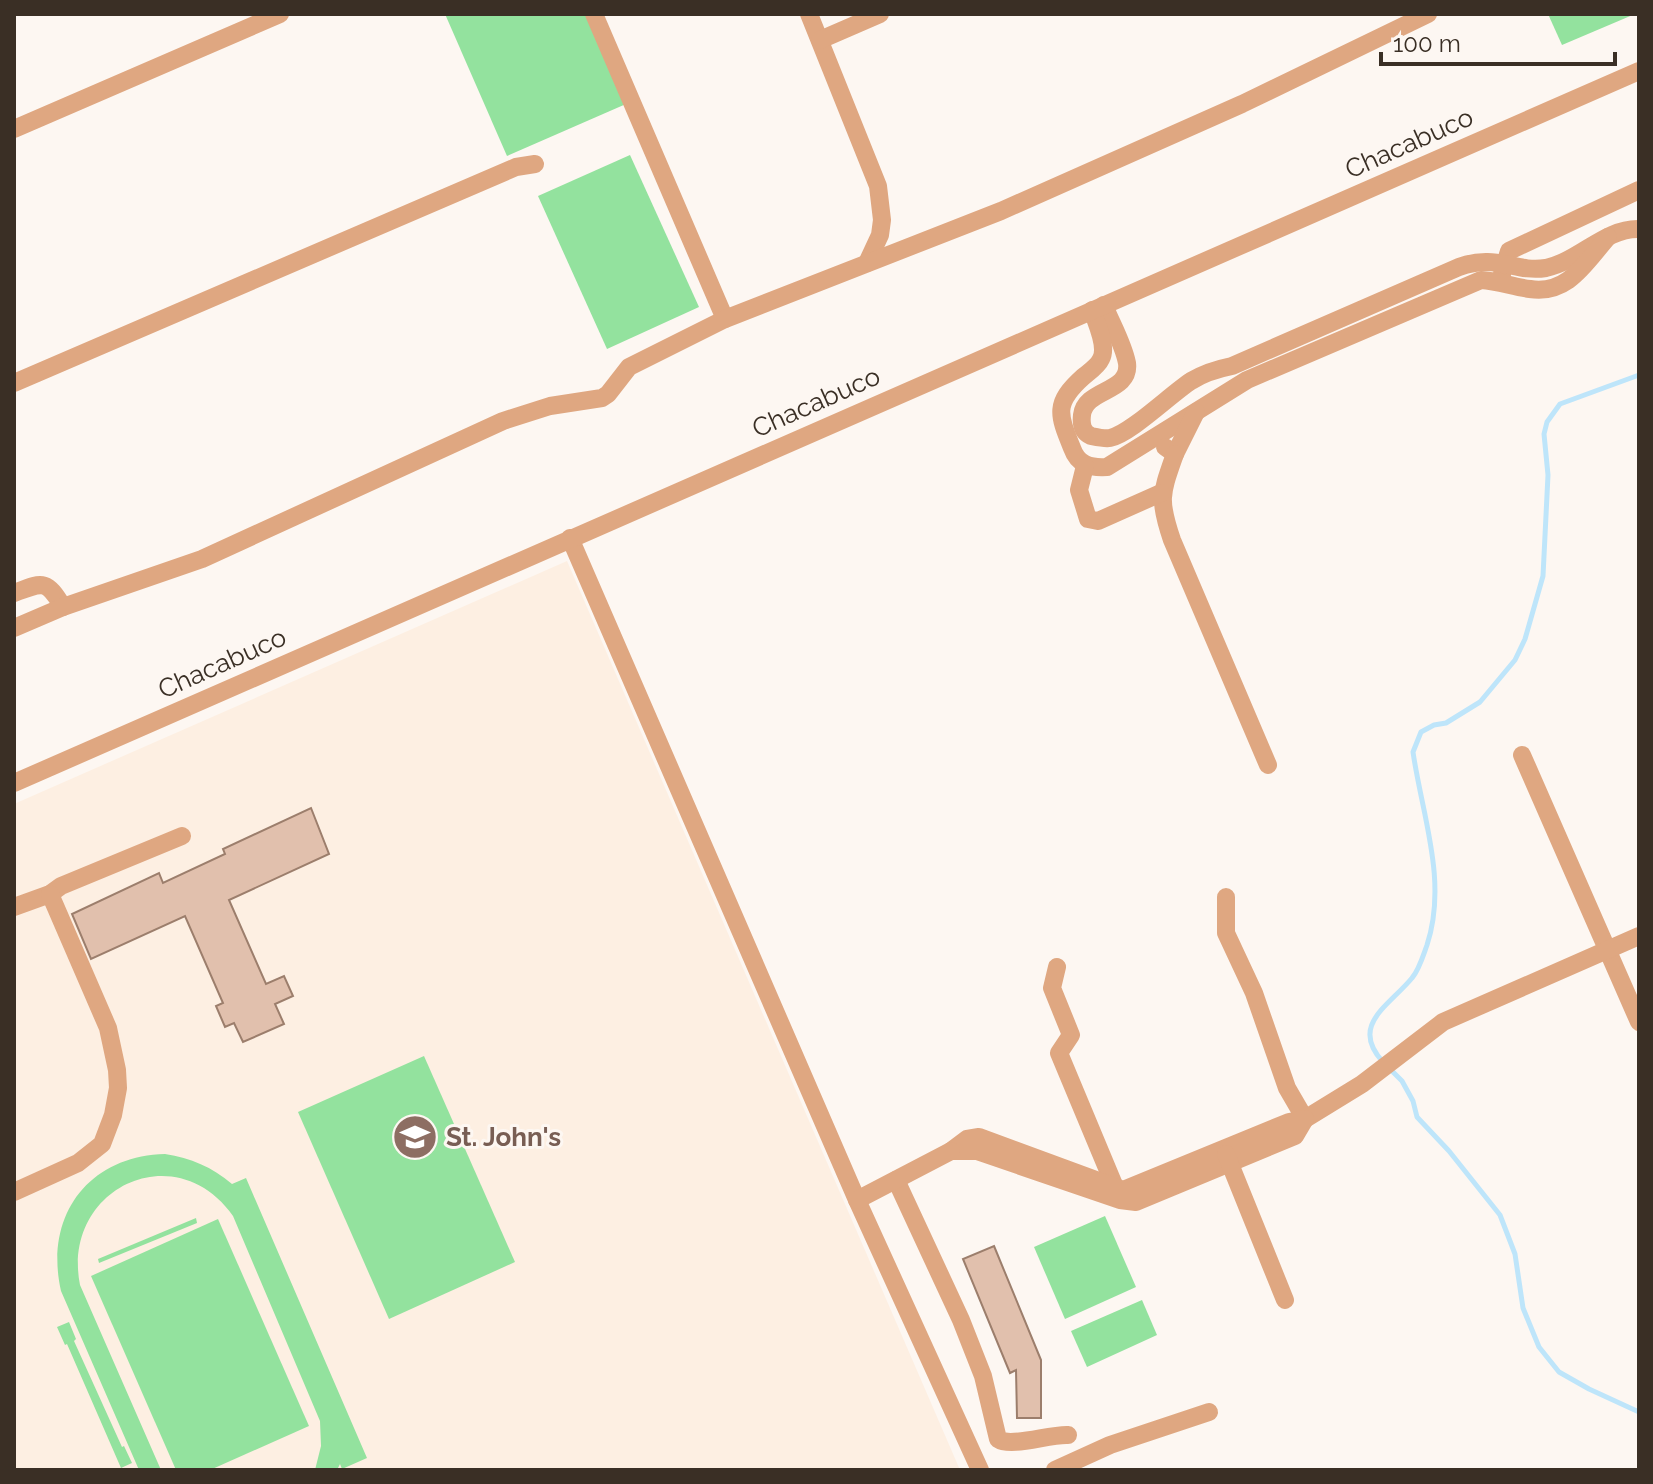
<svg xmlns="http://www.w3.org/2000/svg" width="1653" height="1484" font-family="Raleway,sans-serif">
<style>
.built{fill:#fdefe2}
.green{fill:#93e29e}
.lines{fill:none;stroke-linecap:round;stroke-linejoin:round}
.stream{stroke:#bee5fa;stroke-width:5}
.building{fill:#e1c0ad;stroke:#9c7e6c;stroke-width:2}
.minor{stroke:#dfa781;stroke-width:18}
.labels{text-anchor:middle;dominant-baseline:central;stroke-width:6;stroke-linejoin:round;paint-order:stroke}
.street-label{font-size:26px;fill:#3a2f25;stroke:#fdf7f2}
.education-label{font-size:26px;font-weight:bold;fill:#785e54;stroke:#fdf7f2;text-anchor:start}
</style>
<rect width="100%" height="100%" fill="#fdf7f2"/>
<path class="built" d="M567,561L960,1470H14V804Z"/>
<g class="green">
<path d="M445,14H587L626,104L507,156Z"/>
<path d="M1548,14H1635L1562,45Z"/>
<path d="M630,155L699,307L607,349L538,196Z"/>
<path d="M424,1056L515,1262L389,1319L298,1112Z"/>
<path d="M165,1154C191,1158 212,1167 232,1184L246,1178L367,1458L342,1469L340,1464L337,1470H315L321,1446L320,1421L233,1216C175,1134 61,1189 80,1285L161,1470H139L61,1291C44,1216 88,1156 165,1154Z"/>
<path d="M1105,1216L1136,1287L1065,1319L1034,1247Z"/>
<path d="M196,1218L197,1223L99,1263L98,1259Z"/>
<path d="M218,1219L309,1426L210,1470H176L91,1276Z"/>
<path d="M1142,1300L1157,1335L1087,1367L1071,1331Z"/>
<path d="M69,1322L76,1339L74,1341L122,1447L124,1446L132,1463L121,1468L67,1344L65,1345L57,1327Z"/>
</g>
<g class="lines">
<g class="stream">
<path d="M1383,1062C1349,1025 1389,1006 1412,978C1419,970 1423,956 1427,945C1448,881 1422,815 1413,752L1421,732L1434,725L1446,723L1480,702L1515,660L1525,639L1543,576L1548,475L1544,434L1547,422L1560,404L1639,375"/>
<path d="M1390,1069L1402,1081L1413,1101L1417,1117L1449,1151L1500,1215L1515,1254L1523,1308L1539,1347L1559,1372L1589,1389L1639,1412"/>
</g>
</g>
<g class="building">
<path d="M311,808L329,854L229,900L266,984L284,976L293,996L275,1004L284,1024L243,1042L234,1023L225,1027L216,1006L223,1003L185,916L91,959L72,914L159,873L163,883L225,854L223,849Z"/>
<path d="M994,1246L1041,1360V1418H1017L1016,1370L1010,1373L963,1259Z"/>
</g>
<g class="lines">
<g class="minor">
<path d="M594,14L725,319"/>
<path d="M809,14L878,186L882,220L880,235L867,263"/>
<path d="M820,40L880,14"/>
<path d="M14,129L280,14"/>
<path d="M1502,274L1509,251L1639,190"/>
<path d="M1104,305C1111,323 1123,343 1127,363C1131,393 1085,388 1082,415C1081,424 1082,432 1091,436C1096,437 1105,439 1110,438C1130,434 1171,394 1191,381C1204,373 1217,369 1232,366L1459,267C1497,253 1514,273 1546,268C1579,261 1605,228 1639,229"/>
<path d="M1092,310C1096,323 1108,346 1101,359C1098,366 1089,372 1083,377C1054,403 1058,414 1072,448C1078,465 1090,468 1107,467L1247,380L1481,280C1499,281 1513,287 1530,289C1568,295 1585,263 1608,237"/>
<path d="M14,383L516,167L535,164"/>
<path d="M1165,447L1175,454L1196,412"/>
<path d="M1175,454C1161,494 1158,499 1172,540L1268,765"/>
<path d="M1085,466L1079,490L1088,519L1098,521L1161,493"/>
<path d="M570,538L857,1200L980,1470"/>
<path d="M14,593C43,582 46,579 63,607"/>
<path d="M14,628L63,607L202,559L503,421L550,406L602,398L608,394L629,367L725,319L1001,211L1242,104L1428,14"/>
<path d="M1522,755L1639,1022"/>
<path d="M14,783L1639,71"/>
<path d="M1226,897V933L1254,993L1287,1088L1305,1119L1362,1084L1443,1022L1639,936"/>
<path d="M14,907L50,894L61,886L182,836"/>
<path d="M1057,967L1052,988L1071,1035L1059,1053L1117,1192"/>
<path d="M1305,1119L1295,1136L1136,1202L1120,1200L977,1151H951L967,1139L979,1137L1123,1190L1289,1122Z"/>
<path d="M1226,1154L1285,1300"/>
<path d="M896,1180L961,1320L983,1376L998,1439C1011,1448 1049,1434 1068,1435"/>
<path d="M14,1192L78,1163L102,1144L113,1115L118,1088L117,1070L108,1028L50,894"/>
<path d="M857,1200L951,1151"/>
<path d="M1055,1470L1110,1445L1209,1412"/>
</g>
</g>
<defs>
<g id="university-disc" transform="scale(2.3)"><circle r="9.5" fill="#8d6e63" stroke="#fdf7f2"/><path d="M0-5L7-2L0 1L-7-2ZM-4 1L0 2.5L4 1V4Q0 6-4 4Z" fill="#fff"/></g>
</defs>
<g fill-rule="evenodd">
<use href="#university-disc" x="415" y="1137"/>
</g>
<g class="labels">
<g class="street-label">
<text transform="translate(1409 143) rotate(-24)">Chacabuco</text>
<text transform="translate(816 402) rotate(-24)">Chacabuco</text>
<text transform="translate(222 663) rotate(-24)">Chacabuco</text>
</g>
<g class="education-label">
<text x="446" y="1137">St. John's</text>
</g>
</g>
<rect width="1653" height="1484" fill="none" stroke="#3a2f25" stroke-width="32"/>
<path d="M1381 52v12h234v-12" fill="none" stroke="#3a2f25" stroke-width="4"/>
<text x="1393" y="52" font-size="24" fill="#3a2f25" stroke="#fdf7f2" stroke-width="6" paint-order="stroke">100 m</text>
</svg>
